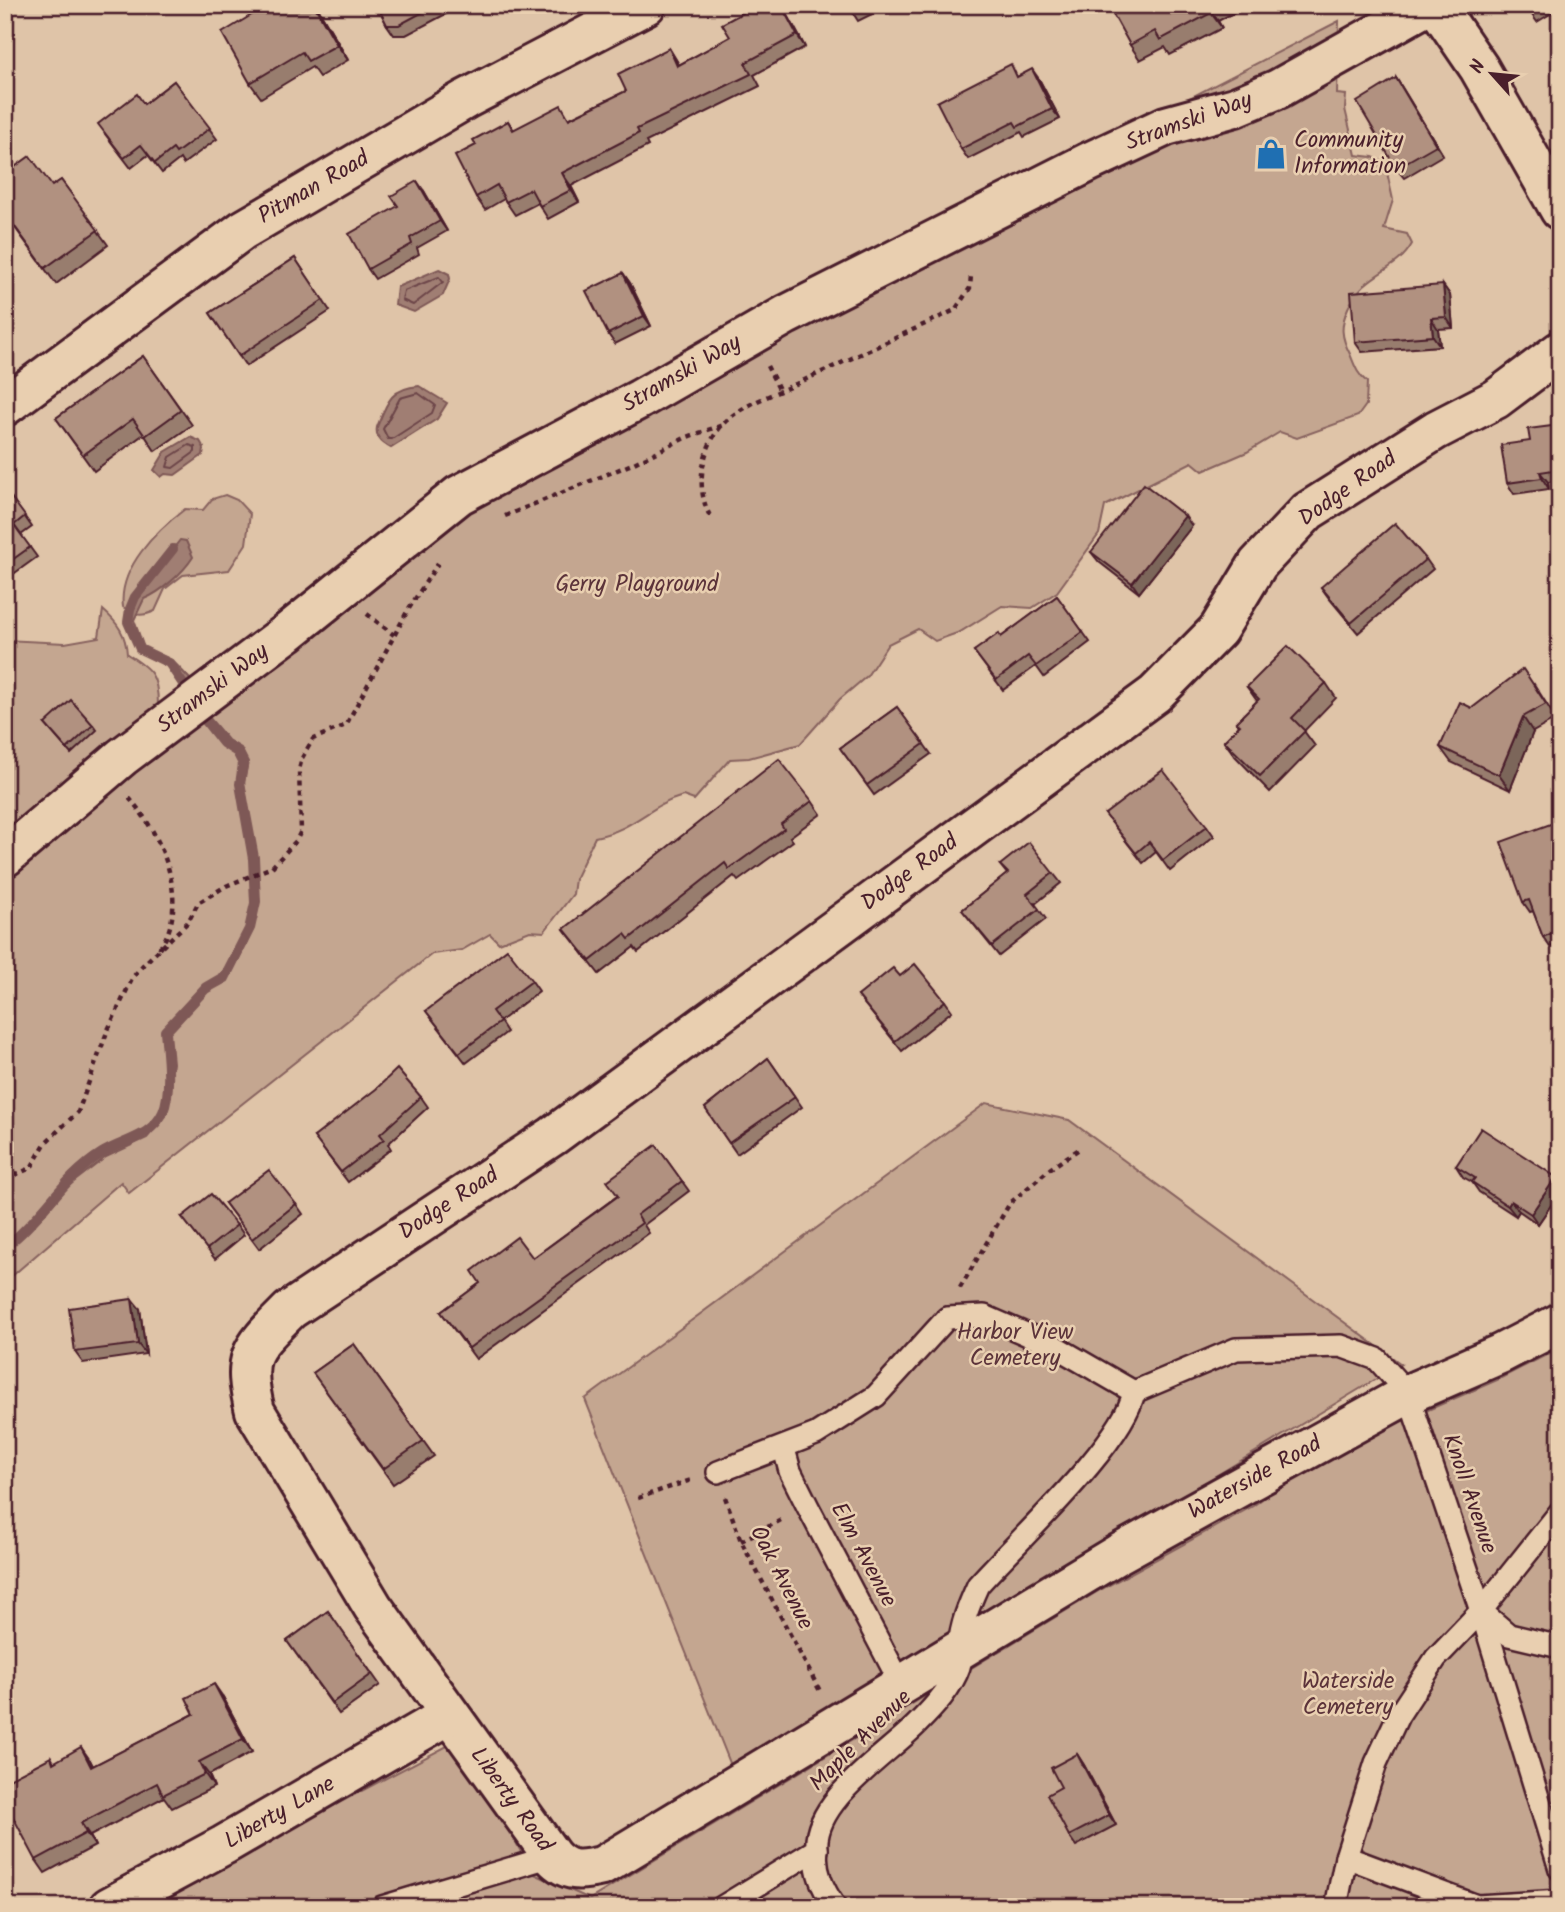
<svg xmlns="http://www.w3.org/2000/svg" width="1565" height="1912" font-family="Kalam,sans-serif">
<style>
.green{fill:#c4a690;stroke:#87625e;stroke-width:2}
.water{fill:#a07e73;stroke:#7e5856;stroke-width:2}
.lines{fill:none;stroke-linecap:round;stroke-linejoin:round}
.shore{stroke:#6c4548;stroke-width:2}
.stream{stroke:#7e5856;stroke-width:10}
.service-casing{stroke:#4a1f2b;stroke-width:26}
.minor-casing{stroke:#4a1f2b;stroke-width:44}
.tertiary-casing{stroke:#4a1f2b;stroke-width:44}
.path{stroke:#4a1f2b;stroke-width:4.5;stroke-dasharray:5 5;stroke-linecap:butt}
.service{stroke:#e9cfb0;stroke-width:21}
.minor{stroke:#e9cfb0;stroke-width:38}
.tertiary{stroke:#e9cfb0;stroke-width:38}
.wall{fill:#987d6e;stroke:#4a1f2b;stroke-width:2}
.shaded-wall{fill:#7c665a;stroke:#4a1f2b;stroke-width:2}
.building{fill:#b19180;stroke:#4a1f2b;stroke-width:2}
.labels{text-anchor:middle;dominant-baseline:central;stroke-width:5;stroke-linejoin:round;paint-order:stroke}
.street-label{font-size:23px;fill:#4a1f2b;stroke:#e9cfb0}
.poi-label{font-size:23px;fill:#4a1f2b;stroke:#e9cfb0;text-anchor:start}
.park-label{font-size:23px;fill:#5c333a;stroke:#e9cfb0}
</style>
<rect width="100%" height="100%" fill="#dfc4a8"/>
<filter id="ink" filterUnits="userSpaceOnUse"><feTurbulence type="fractalNoise" baseFrequency=".0143" numOctaves="2"/><feDisplacementMap in="SourceGraphic" scale="14" xChannelSelector="R" yChannelSelector="G"/><feConvolveMatrix kernelMatrix="1 2 1 2 8 2 1 2 1" color-interpolation-filters="sRGB"/></filter>
<g filter="url(#ink)">
<g class="green">
<path d="M1339,21L1337,94L1346,95L1345,109L1356,155L1373,157L1385,163L1393,200L1384,229L1407,234L1412,244C1396,273 1365,271 1348,308C1340,326 1341,337 1350,354C1355,366 1357,374 1367,382L1366,405L1358,416L1297,438L1280,432L1247,452L1203,471L1192,462L1105,506L1099,534L1057,592L1032,608L1002,606L960,632L935,641L918,629L888,644L867,676L840,699L800,744L749,758L730,759L694,800L683,796C648,806 636,829 595,837L575,879L573,894L544,932L530,931L499,943L490,934L462,950L432,954L129,1193L121,1182L5,1282V640L65,643L99,637L103,610C118,623 126,635 127,654C151,669 158,675 158,705L137,728L95,754L63,791L417,528L926,234Z"/>
<path d="M225,495L237,500L250,514L246,544L229,570L183,575L165,589L155,611C141,617 135,616 123,607C118,568 157,530 185,509L203,510L212,499Z"/>
<path d="M986,1103L1069,1120L1401,1364L732,1768L585,1399Z"/>
<path d="M1560,1348V1907H141L449,1745L510,1831L532,1873L590,1899L1100,1590L1253,1506L1315,1459L1497,1380Z"/>
</g>
<g class="water">
<path d="M439,269L449,274L450,279L443,295L414,312L395,305L397,287Z"/>
<path d="M419,386L447,403L437,419L391,448C383,444 375,437 377,427C387,402 391,388 419,386Z"/>
<path d="M190,437L200,441L204,448L203,455L175,475L165,474L161,477L154,470L165,452Z"/>
<path d="M180,540L186,541L193,557C183,573 161,592 144,599L134,620L144,648L172,660L190,679L185,688L169,663L140,649L129,624L135,597Z"/>
<path d="M208,716L228,740L241,748L248,762L244,782L258,857L260,902L254,929L228,981L208,992L170,1033L173,1063L166,1116L147,1138L106,1157L66,1188L45,1214L5,1253V1247C42,1219 62,1178 102,1153C123,1140 152,1137 163,1112C172,1091 167,1053 165,1031L206,987L225,976L249,929L255,903L253,859L240,784L243,764L237,752L225,744L205,720Z"/>
</g>
<g class="lines">
<g class="shore">
<path d="M439,277L443,282L413,305L402,300L404,291Z"/>
<path d="M418,393L435,405L432,413L392,439H388L383,429L400,398Z"/>
<path d="M189,445L195,447V452L173,468L167,467L170,457Z"/>
</g>
<g class="stream">
<path d="M173,549L135,597L130,609L128,622L140,649L169,663L185,687"/>
<path d="M5,1247C42,1219 62,1178 102,1153C123,1140 152,1137 163,1112C172,1091 167,1053 165,1031L206,987L225,976L249,929L255,903L253,859L240,784L243,764L237,752L223,743L205,720"/>
</g>
<g class="service-casing">
<g id="service">
<path d="M1134,1392L1236,1349L1341,1346L1377,1359L1408,1394L1481,1611L1560,1869"/>
<path d="M784,1449L790,1471L808,1507L901,1684"/>
<path d="M718,1472L816,1434L876,1396L947,1318L984,1316L1056,1347L1134,1392"/>
<path d="M1481,1611L1509,1635L1560,1647"/>
<path d="M817,1849C814,1871 823,1889 835,1907"/>
<path d="M1346,1857L1477,1906L1560,1901"/>
<path d="M382,1907L552,1856"/>
<path d="M722,1907L817,1849C812,1801 887,1755 918,1723C933,1708 952,1688 959,1667C962,1659 959,1654 959,1647C961,1624 969,1605 978,1585C1016,1542 1124,1443 1134,1392"/>
<path d="M1336,1907L1346,1857L1376,1763L1398,1716L1436,1658L1481,1611L1560,1512"/>
</g>
</g>
<g class="minor-casing">
<g id="minor">
<path d="M1560,351L1496,399L1436,430L1308,511L1258,564L1218,630L1155,694L553,1136L290,1310C251,1349 241,1355 255,1411L373,1607L552,1856C567,1873 581,1871 602,1866L1118,1554L1408,1394L1500,1354L1560,1323"/>
<path d="M5,406L243,230L466,99L646,5"/>
<path d="M5,857L122,757L287,633L459,495L640,399L786,315L1089,162L1166,126L1235,107L1278,89L1428,5"/>
<path d="M109,1907L224,1845L449,1715"/>
</g>
</g>
<g class="tertiary-casing">
<path id="tertiary" d="M1436,5L1479,68L1560,210"/>
</g>
<g class="path">
<path d="M767,366L780,391"/>
<path d="M505,516L632,464L687,437L723,425"/>
<path d="M710,516C694,487 702,444 726,421C744,404 775,394 798,383C850,359 902,335 955,310L970,288L971,275"/>
<path d="M367,614L394,635"/>
<path d="M129,798C162,834 192,904 159,949"/>
<path d="M5,1179L31,1168L46,1142L78,1112L107,1032L133,977L143,965L188,922L198,903L226,886L272,867L296,841L301,831L299,770L302,758L313,739L346,725L408,610L438,563"/>
<path d="M960,1288L1010,1203L1051,1168L1079,1149"/>
<path d="M725,1497L741,1541L821,1693"/>
<path d="M638,1498L691,1480"/>
<path d="M741,1541L783,1519"/>
</g>
<use href="#service" class="service"/>
<use href="#minor" class="minor"/>
<use href="#tertiary" class="tertiary"/>
</g>
<g class="wall">
<path d="M268,5H316L348,60L319,77L312,67L261,98L250,83Z"/>
<path d="M377,5H463L406,35H394L387,25Z"/>
<path d="M848,5H890L858,21Z"/>
<path d="M1112,5H1248L1218,21L1222,28L1170,55L1165,47L1140,60L1130,45Z"/>
<path d="M1525,5H1560V8L1537,22Z"/>
<path d="M784,8L805,47L754,75L760,86L646,142L648,146L571,186L579,202L548,219L538,203L515,215L504,199L485,210L476,197V145L508,121L514,130L570,118L626,91L669,48L679,65Z"/>
<path d="M5,26L13,38L5,44Z"/>
<path d="M1019,76L1039,79L1060,119L1024,137L1021,132L968,159L961,149Z"/>
<path d="M1396,78L1443,155L1404,178L1396,168Z"/>
<path d="M174,81L217,139L183,164L180,159L162,173L148,155L131,168L105,134Z"/>
<path d="M61,180L108,245L56,284L5,214L9,191L52,186Z"/>
<path d="M424,191L447,231L417,248L419,254L375,279L368,269Z"/>
<path d="M295,258L330,311L246,366L210,313Z"/>
<path d="M623,273L630,283L651,326L615,344L608,334Z"/>
<path d="M1443,285L1450,295L1453,328L1438,329L1440,346L1362,352L1355,342Z"/>
<path d="M143,356L192,425L155,451L144,434L94,471L56,418Z"/>
<path d="M1560,425V480L1548,482L1549,489L1514,494L1507,483L1530,441Z"/>
<path d="M5,489L32,527L21,535L37,557L5,580Z"/>
<path d="M1192,526L1139,593L1099,562L1091,552Z"/>
<path d="M1426,559L1433,569L1358,633L1328,597L1321,587Z"/>
<path d="M1057,596L1090,642L1044,677L1036,666L1003,690L974,651L1001,637Z"/>
<path d="M1326,683L1336,698L1304,731L1315,746L1270,792L1235,756L1224,741L1239,726L1236,722L1257,701L1247,687Z"/>
<path d="M1534,684L1556,719L1533,732L1510,790L1451,762L1440,747Z"/>
<path d="M897,707L931,754L874,795L840,748Z"/>
<path d="M45,724L93,725L97,730L71,754Z"/>
<path d="M812,801L821,814L790,837L793,841L738,881L734,876L638,952L634,947L599,974L564,929Z"/>
<path d="M1105,814L1207,826L1214,836L1170,871L1156,852L1143,863Z"/>
<path d="M1556,822L1560,827V943L1550,947L1543,937L1533,911L1530,912L1523,902Z"/>
<path d="M1000,865L1053,873L1061,883L1035,904L1046,919L999,956L962,910L1007,874Z"/>
<path d="M900,976L945,1001L952,1011L902,1051L858,996Z"/>
<path d="M532,981L539,991L500,1021L507,1032L466,1063L426,1011Z"/>
<path d="M768,1058L802,1107L737,1154L705,1108Z"/>
<path d="M421,1097L428,1107L388,1144L391,1149L348,1182L314,1137Z"/>
<path d="M656,1145L689,1191L644,1225L649,1233L476,1359L441,1312L480,1283L533,1258L617,1196Z"/>
<path d="M1456,1166L1556,1177L1560,1182V1192L1538,1224L1519,1211L1516,1216L1479,1192L1472,1182L1463,1177Z"/>
<path d="M225,1203L296,1204L303,1214L259,1249Z"/>
<path d="M182,1217L237,1225L244,1235L215,1259Z"/>
<path d="M140,1309L146,1354L83,1363L75,1352Z"/>
<path d="M354,1344L434,1456L393,1484L313,1373Z"/>
<path d="M328,1611L380,1685L339,1714L287,1641Z"/>
<path d="M223,1697L252,1752L209,1775L214,1787L172,1808L164,1797L90,1836L95,1846L45,1873L36,1860L51,1757L54,1762L90,1760L93,1766L194,1714Z"/>
<path d="M1077,1754L1084,1765L1116,1825L1076,1846L1069,1836L1061,1787Z"/>
</g>
<g class="shaded-wall">
<path d="M314,5H316L348,60L337,45Z"/>
<path d="M781,5H782L784,8L805,47L797,35Z"/>
<path d="M1208,6L1218,21L1222,28L1211,13Z"/>
<path d="M669,48L677,61L686,78L677,66Z"/>
<path d="M1032,69L1039,79L1060,119L1052,109Z"/>
<path d="M1396,78L1403,89L1443,155L1436,145Z"/>
<path d="M562,173L571,186L579,202L571,190Z"/>
<path d="M417,181L424,191L447,231L440,221Z"/>
<path d="M623,273L630,283L651,326L644,316Z"/>
<path d="M1443,285L1450,295L1453,328L1446,317Z"/>
<path d="M1431,318L1438,329L1440,346L1433,336Z"/>
<path d="M1540,472L1548,482L1549,489L1542,478Z"/>
<path d="M1185,516L1192,526L1139,593L1132,583Z"/>
<path d="M1523,717L1533,732L1510,790L1499,775Z"/>
<path d="M1556,1177L1560,1182V1192L1538,1224L1531,1214Z"/>
<path d="M1511,1201L1519,1211L1516,1216L1508,1206Z"/>
<path d="M132,1299L140,1309L146,1354L138,1344Z"/>
<path d="M214,1684L223,1697L252,1752L243,1739Z"/>
<path d="M81,1747L90,1760L100,1780L91,1767Z"/>
<path d="M1077,1754L1084,1765L1116,1825L1109,1815Z"/>
<path d="M199,1762L209,1775L214,1787L205,1774Z"/>
<path d="M81,1823L90,1836L95,1846L86,1833Z"/>
</g>
<g class="building">
<path d="M268,5H314L337,45L308,61L302,52L250,83L222,33Z"/>
<path d="M377,5H436L399,25H387Z"/>
<path d="M757,5H781L797,35L745,63L751,74L637,129L639,133L562,173L571,190L540,206L531,189L506,202L497,185L476,197L455,156L476,145L473,140L508,121L513,130L561,105L569,119L626,91L618,74L669,48L677,66L730,37L722,24Z"/>
<path d="M848,5H862L851,11Z"/>
<path d="M1112,5H1209L1208,6L1211,13L1160,40L1155,31L1130,45L1109,7Z"/>
<path d="M1525,5H1540L1529,12Z"/>
<path d="M1011,64L1017,77L1032,69L1052,109L1017,127L1014,122L961,149L937,102Z"/>
<path d="M1396,78L1436,145L1396,168L1357,102Z"/>
<path d="M174,81L210,128L176,153L173,149L155,163L141,145L124,158L98,124L137,94L144,104Z"/>
<path d="M30,156L52,186L61,180L98,230L45,268L5,213V194L9,191L5,186V174Z"/>
<path d="M417,181L440,221L410,238L412,244L368,269L349,234L398,206L391,196Z"/>
<path d="M295,258L323,300L239,356L210,313Z"/>
<path d="M623,273L644,316L608,334L586,291Z"/>
<path d="M1443,285L1446,317L1431,318L1433,336L1355,342L1351,292Z"/>
<path d="M143,356L181,410L145,436L133,419L83,455L56,418Z"/>
<path d="M1560,425V469L1540,472L1542,478L1507,483L1501,445L1530,441L1528,429Z"/>
<path d="M1144,484L1185,516L1132,583L1091,552Z"/>
<path d="M5,489L25,516L14,525L30,547L5,565Z"/>
<path d="M1395,523L1426,559L1351,623L1321,587Z"/>
<path d="M1057,596L1083,632L1036,666L1028,656L996,680L974,651L999,633L1001,637Z"/>
<path d="M1288,646L1326,683L1292,718L1305,731L1260,776L1224,741L1240,725L1236,722L1259,699L1247,687Z"/>
<path d="M1523,669L1546,704L1523,717L1499,775L1440,747L1460,702L1472,708Z"/>
<path d="M71,700L93,725L67,749L45,724Z"/>
<path d="M897,707L924,744L867,785L840,748Z"/>
<path d="M779,759L812,801L781,824L784,829L729,869L725,863L629,939L625,934L590,961L564,929Z"/>
<path d="M1163,770L1207,826L1163,860L1149,842L1136,853L1105,814Z"/>
<path d="M1556,822L1560,833V930L1543,937L1529,900L1523,902L1501,842Z"/>
<path d="M1029,842L1053,873L1027,894L1039,909L992,946L962,910L1008,873L1000,865Z"/>
<path d="M507,949L532,981L492,1011L500,1022L459,1053L426,1011Z"/>
<path d="M915,964L945,1001L895,1041L858,996L893,968L900,976Z"/>
<path d="M768,1058L795,1097L729,1143L705,1108Z"/>
<path d="M397,1069L421,1097L380,1134L384,1139L341,1172L314,1137L376,1089Z"/>
<path d="M1481,1128L1556,1177L1531,1214L1511,1201L1508,1206L1472,1182L1475,1178L1456,1166Z"/>
<path d="M656,1145L682,1181L637,1215L642,1223L469,1348L441,1312L480,1283L472,1271L517,1237L533,1258L618,1196L607,1181Z"/>
<path d="M269,1170L296,1204L252,1239L225,1203Z"/>
<path d="M211,1194L237,1225L207,1249L182,1217Z"/>
<path d="M132,1299L138,1344L75,1352L69,1308Z"/>
<path d="M354,1344L423,1441L383,1469L313,1373Z"/>
<path d="M328,1611L372,1674L332,1703L287,1641Z"/>
<path d="M214,1684L243,1739L199,1762L205,1774L163,1795L157,1783L81,1823L86,1833L36,1860L5,1802V1781L51,1757L53,1763L81,1747L91,1767L194,1714L186,1698Z"/>
<path d="M1077,1754L1109,1815L1069,1836L1047,1795L1061,1787L1051,1768Z"/>
</g>
</g>
<defs>
<g id="shop-bare" transform="scale(2.415)"><path d="M-5-2.5h2.3a2.7 3.5 0 0 1 5.4 0H5L5.5 6h-11ZM-1.5-2.5h3a1.5 2.3 0 0 0-3 0Z" fill="#1f6fb2" stroke="#e9cfb0" stroke-width="2.5" paint-order="stroke"/></g>
</defs>
<g fill-rule="evenodd">
<use href="#shop-bare" x="1271" y="154"/>
</g>
<g class="labels">
<g class="street-label">
<text transform="translate(1189 122) rotate(-20)">Stramski Way</text>
<text transform="translate(314 188) rotate(-30)">Pitman Road</text>
<text transform="translate(682 374) rotate(-30)">Stramski Way</text>
<text transform="translate(1348 489) rotate(-35)">Dodge Road</text>
<text transform="translate(213 689) rotate(-37)">Stramski Way</text>
<text transform="translate(910 873) rotate(-36)">Dodge Road</text>
<text transform="translate(449 1204) rotate(-33)">Dodge Road</text>
<text transform="translate(1255 1478) rotate(-29)">Waterside Road</text>
<text transform="translate(1469 1494) rotate(71)">Knoll Avenue</text>
<text transform="translate(863 1555) rotate(62)">Elm Avenue</text>
<text transform="translate(781 1578) rotate(63)">Oak Avenue</text>
<text transform="translate(861 1741) rotate(-45)">Maple Avenue</text>
<text transform="translate(511 1800) rotate(54)">Liberty Road</text>
<text transform="translate(280 1813) rotate(-30)">Liberty Lane</text>
</g>
<g class="poi-label">
<text x="1294" y="141">Community<tspan x="1294" dy="26">Information</tspan></text>
</g>
<g class="park-label">
<text x="637" y="585">Gerry Playground</text>
<text x="1015" y="1333">Harbor View<tspan x="1015" dy="26">Cemetery</tspan></text>
<text x="1348" y="1682">Waterside<tspan x="1348" dy="26">Cemetery</tspan></text>
</g>
</g>
<rect width="1565" height="1912" fill="none" stroke="#e9cfb0" stroke-width="28"/>
<rect x="14" y="14" width="1537" height="1884" fill="none" stroke="#4a1f2b" stroke-width="2.5" filter="url(#ink)"/>
<g transform="translate(1492 74) rotate(297)" stroke="#e9cfb0" stroke-width="5" paint-order="stroke">
<path d="M0-5L12 26L0 18L-12 26Z" fill="#4a1f2b"/>
<text y="-10" font-size="19" font-weight="bold" text-anchor="middle" fill="#4a1f2b">N</text>
</g>
</svg>
